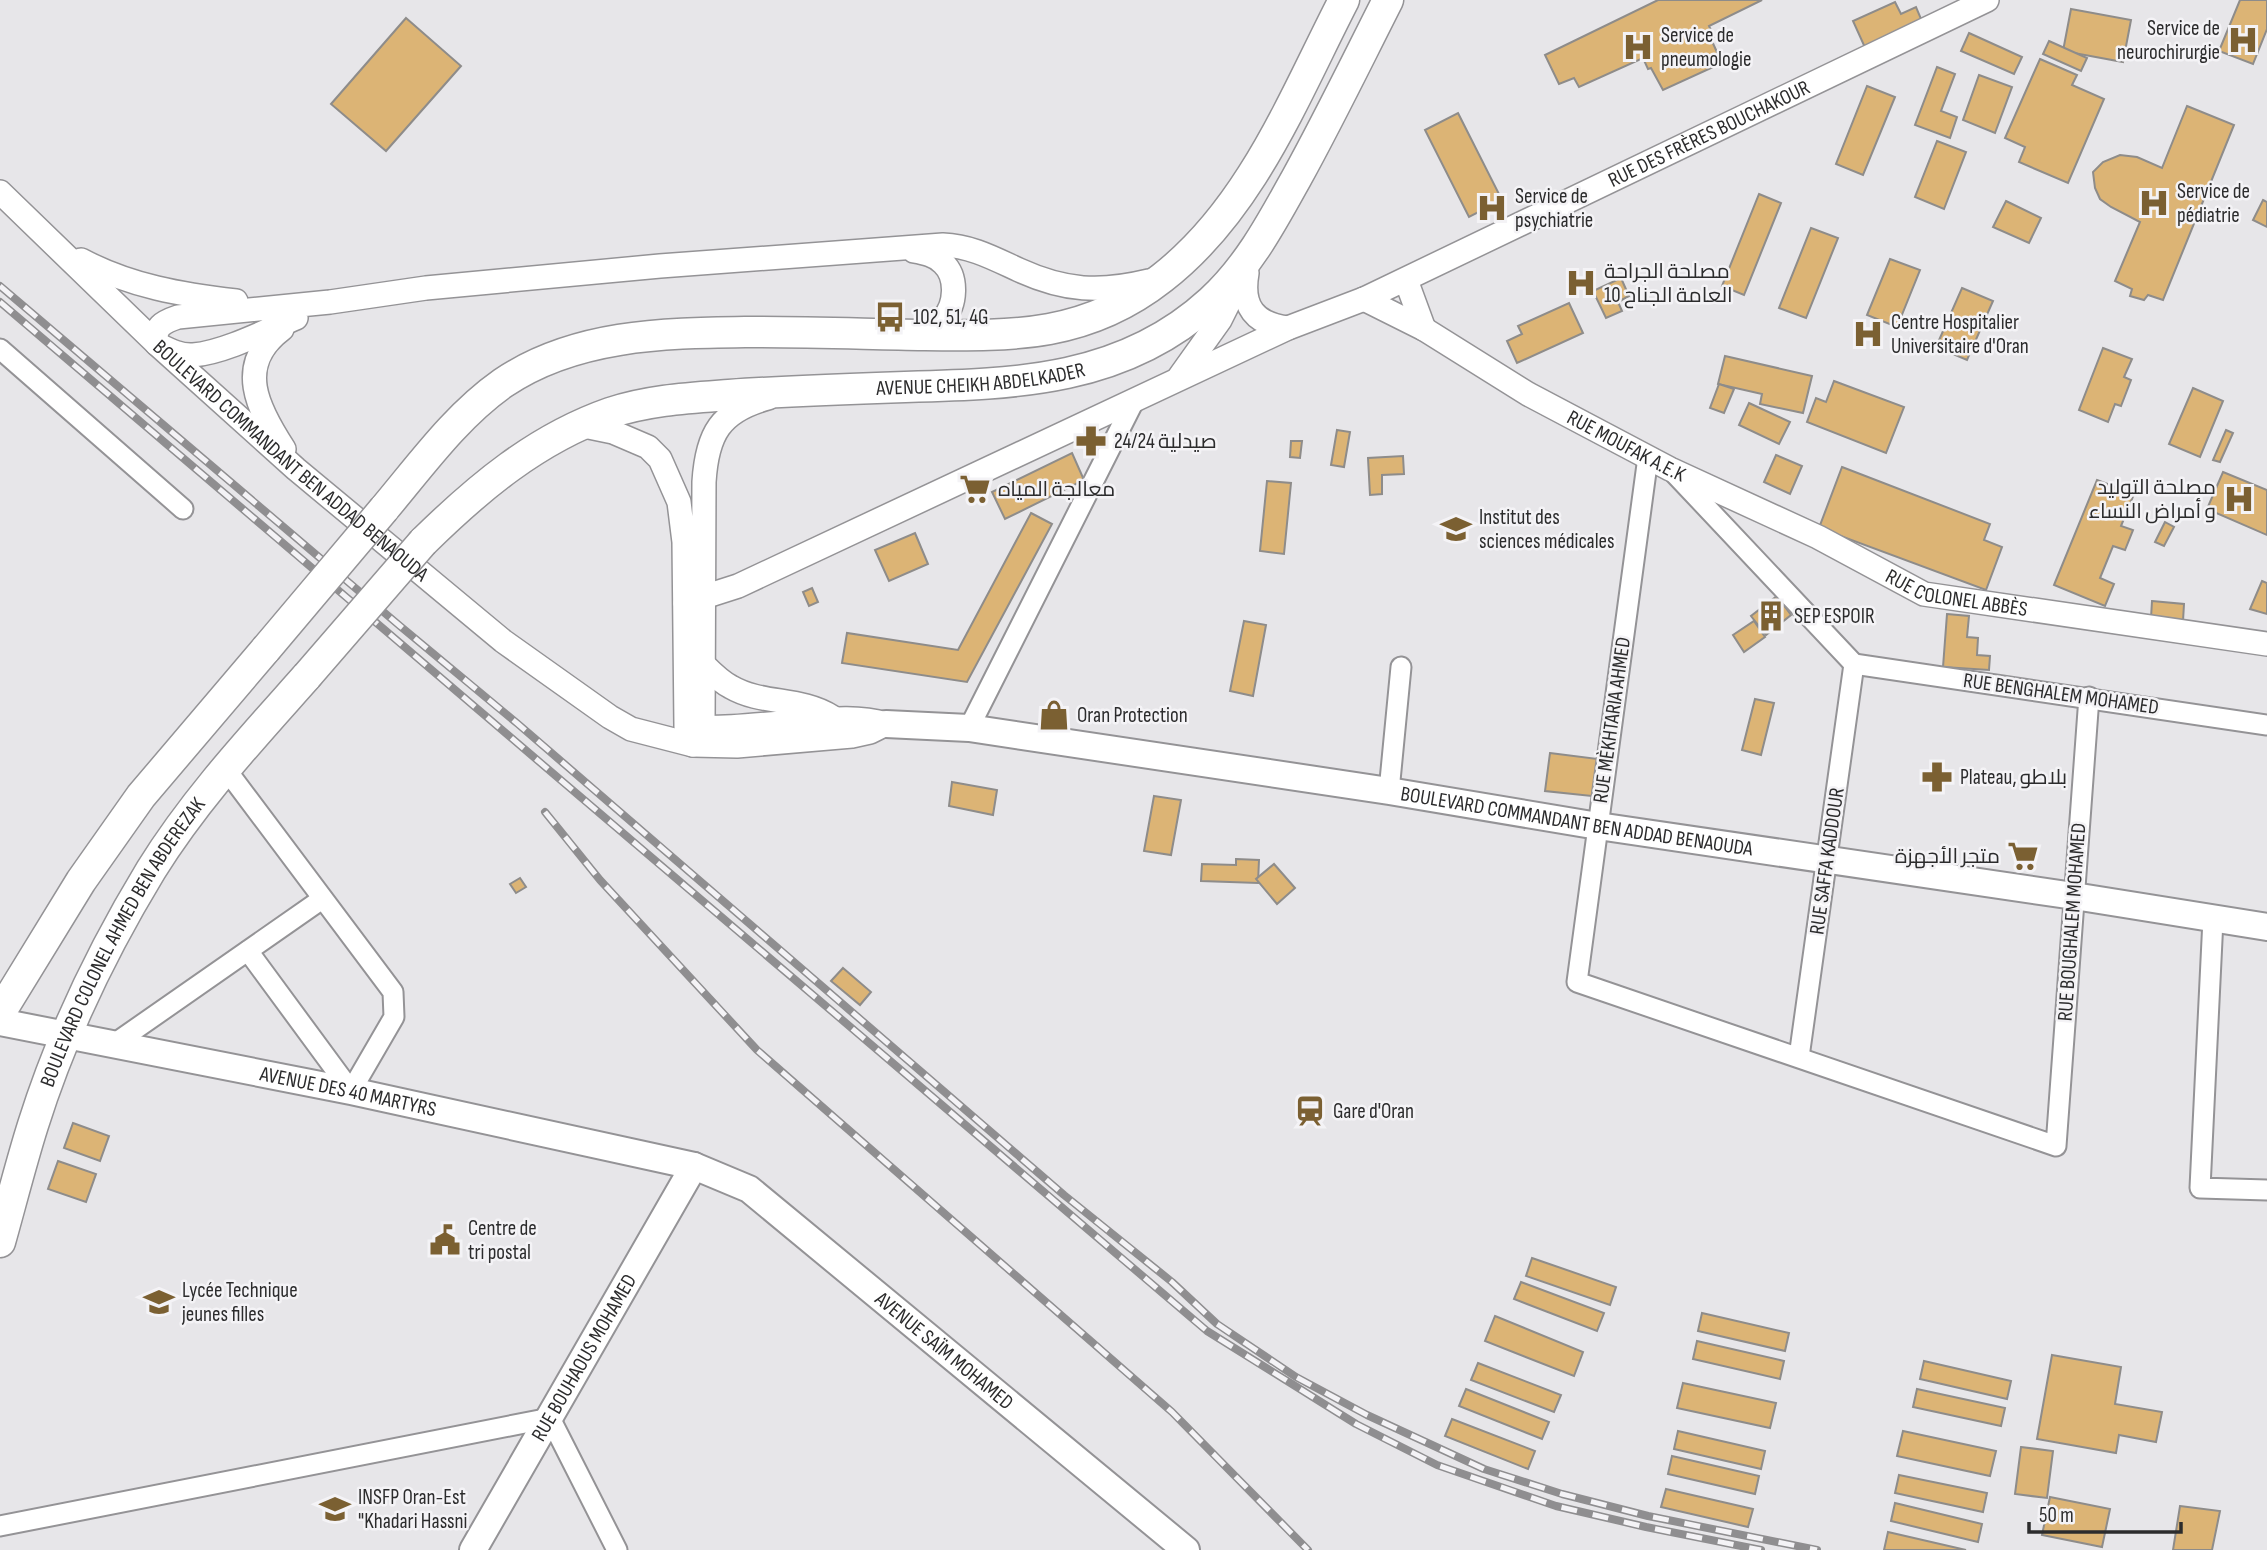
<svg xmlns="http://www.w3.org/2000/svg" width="2267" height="1550" font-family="'Sofia Sans Condensed',Cairo,sans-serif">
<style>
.building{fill:#dcb475;stroke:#8e8c8a;stroke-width:2}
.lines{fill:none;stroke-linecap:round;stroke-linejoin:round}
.minor-casing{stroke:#949396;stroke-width:23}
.tertiary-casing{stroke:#949396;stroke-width:26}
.secondary-casing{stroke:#949396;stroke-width:30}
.primary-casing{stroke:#949396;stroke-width:33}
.minor{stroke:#fff;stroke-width:19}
.tertiary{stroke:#fff;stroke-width:23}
.secondary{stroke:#fff;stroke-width:26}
.primary{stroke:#fff;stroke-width:30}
.rail-casing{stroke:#8f8e90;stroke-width:8}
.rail{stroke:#f4f3f6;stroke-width:5;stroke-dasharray:16;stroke-linecap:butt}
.primary-bridge-casing{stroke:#949396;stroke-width:33;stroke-linecap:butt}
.primary-bridge{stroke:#fff;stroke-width:30}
.labels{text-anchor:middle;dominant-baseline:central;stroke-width:5;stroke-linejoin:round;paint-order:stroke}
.poi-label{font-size:21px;fill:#2c2c2d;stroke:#f4f3f6;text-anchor:start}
.street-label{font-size:21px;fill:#2c2c2d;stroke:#f4f3f6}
</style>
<rect width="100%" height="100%" fill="#e7e6e9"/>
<g class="building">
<path d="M1658,0H1762L1709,26L1714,37L1711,39L1722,63L1663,90L1651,68L1648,69L1643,58L1579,87L1574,78L1559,84L1545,55Z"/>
<path d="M2240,0H2267V29L2253,64L2219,51Z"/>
<path d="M1895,2L1901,14L1916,7L1924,26L1867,52L1853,21Z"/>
<path d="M2071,9L2131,20L2123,62L2063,51Z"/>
<path d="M406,18L461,66L386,151L331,104Z"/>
<path d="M1969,33L2022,57L2014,74L1961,51Z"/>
<path d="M2049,41L2087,58L2081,71L2043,54Z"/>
<path d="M2040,59L2077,75L2072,85L2104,99L2068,183L2019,162L2025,147L2005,138Z"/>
<path d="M1937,67L1955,74L1941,111L1957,117L1950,138L1915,125Z"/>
<path d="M1979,75L2012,87L1995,133L1963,120Z"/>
<path d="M1867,86L1895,97L1863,175L1836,164Z"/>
<path d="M2187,106L2234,125L2163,300L2148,295L2144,300L2130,296L2132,289L2115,281L2140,222L2111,207L2100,199L2095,188L2093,172L2103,162L2120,155L2137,157L2162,168Z"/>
<path d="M1458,113L1502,200L1469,217L1425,130Z"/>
<path d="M1937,141L1966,152L1944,209L1915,197Z"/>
<path d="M1759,194L1781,203L1744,295L1722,286Z"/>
<path d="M2263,200L2267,202V227L2253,220Z"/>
<path d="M2006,201L2041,218L2029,243L1993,227Z"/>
<path d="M1811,228L1838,238L1806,318L1779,308Z"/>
<path d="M1890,259L1920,270L1897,327L1867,315Z"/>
<path d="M1621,278L1629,296L1618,302L1622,311L1606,318L1593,291Z"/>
<path d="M1962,288L1993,301L1967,360L1936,347Z"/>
<path d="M1569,303L1583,333L1517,363L1507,341L1522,334L1518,326Z"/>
<path d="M2103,348L2132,359L2124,377L2131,380L2121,406L2115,404L2108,422L2079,410Z"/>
<path d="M1725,356L1812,376L1803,413L1760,404L1762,394L1718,384Z"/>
<path d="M1834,381L1904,407L1886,453L1807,422L1816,398L1826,402Z"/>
<path d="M1719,384L1734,389L1724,413L1710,408Z"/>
<path d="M2193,388L2223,401L2200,457L2169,444Z"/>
<path d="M1749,403L1790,422L1779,444L1739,425Z"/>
<path d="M1337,430L1350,432L1344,467L1331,465Z"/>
<path d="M2226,430L2233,433L2220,462L2213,460Z"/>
<path d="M1291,441H1302L1300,458L1290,457Z"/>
<path d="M1072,453L1084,480L1005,519L992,492Z"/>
<path d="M1776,455L1802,466L1790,494L1764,482Z"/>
<path d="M1403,456L1404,474L1382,475V494L1370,495L1368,458Z"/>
<path d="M1842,467L1990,524L1984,540L2002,547L1986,590L1819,528Z"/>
<path d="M2223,472L2267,490V535L2207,509Z"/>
<path d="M2097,480L2134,494L2121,526L2133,530L2125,550L2113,546L2100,578L2114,584L2105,606L2054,585Z"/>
<path d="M1267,481L1291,483L1284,554L1260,551Z"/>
<path d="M1031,513L1052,524L967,682L842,663L847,633L958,650Z"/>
<path d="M2165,522L2174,527L2164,546L2155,542Z"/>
<path d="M915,533L928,564L889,581L875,550Z"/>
<path d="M2262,581L2267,583V614L2250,609Z"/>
<path d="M812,588L818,602L809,606L803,592Z"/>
<path d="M1777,596L1791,615L1766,635L1751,616Z"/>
<path d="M2152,601L2184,604L2183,621L2151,618Z"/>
<path d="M1947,614L1969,616L1967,637L1978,638L1977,655L1990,656L1989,670L1943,667Z"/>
<path d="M1244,621L1266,625L1253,696L1230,691Z"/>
<path d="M1754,621L1765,637L1744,652L1733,635Z"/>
<path d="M1755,699L1774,703L1761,755L1742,750Z"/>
<path d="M1550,753L1606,760L1601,797L1545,791Z"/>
<path d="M952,782L997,790L993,815L949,806Z"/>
<path d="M1154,796L1181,800L1171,855L1144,851Z"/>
<path d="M1236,859L1259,860L1258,883L1201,881L1202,864L1236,865Z"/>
<path d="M1274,864L1295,888L1277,904L1256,879Z"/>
<path d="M520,878L526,887L516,893L510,884Z"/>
<path d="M843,968L871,992L860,1005L831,981Z"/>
<path d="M73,1123L109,1136L100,1161L64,1148Z"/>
<path d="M58,1161L96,1174L86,1202L48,1189Z"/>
<path d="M1532,1258L1616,1287L1610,1305L1526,1276Z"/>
<path d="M1521,1282L1604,1313L1597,1331L1514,1299Z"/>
<path d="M1702,1313L1789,1333L1785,1351L1698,1331Z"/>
<path d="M1495,1316L1583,1352L1574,1376L1485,1341Z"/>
<path d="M1697,1341L1784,1361L1780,1379L1693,1359Z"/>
<path d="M2052,1355L2121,1367L2115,1404L2162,1412L2156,1442L2119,1435L2116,1453L2037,1439Z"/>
<path d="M1924,1361L2011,1381L2007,1399L1920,1379Z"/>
<path d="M1478,1363L1561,1395L1554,1412L1471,1380Z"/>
<path d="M1683,1383L1776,1403L1770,1428L1677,1408Z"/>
<path d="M1466,1389L1549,1422L1542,1439L1459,1406Z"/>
<path d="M1917,1389L2005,1408L2001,1426L1913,1407Z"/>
<path d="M1452,1419L1535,1451L1528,1469L1445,1436Z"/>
<path d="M1678,1431L1765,1451L1761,1469L1674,1449Z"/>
<path d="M1903,1431L1996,1451L1990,1476L1897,1456Z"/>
<path d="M2021,1447L2053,1451L2047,1498L2015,1494Z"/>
<path d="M1672,1456L1759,1476L1755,1494L1668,1474Z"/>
<path d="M1899,1475L1987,1493L1983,1512L1895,1493Z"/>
<path d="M1666,1489L1753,1509L1748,1527L1661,1507Z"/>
<path d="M2050,1497L2110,1509L2102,1547L2042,1535Z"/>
<path d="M1895,1503L1982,1524L1978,1542L1891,1521Z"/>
<path d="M2180,1506L2220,1511L2212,1550H2173Z"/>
<path d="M1888,1532L1966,1550H1884Z"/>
</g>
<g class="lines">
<g class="minor-casing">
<g id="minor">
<path d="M0,349L183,509"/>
<path d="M1648,457L1577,982L2056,1146L2089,697"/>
<path d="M1675,474L1854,664"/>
<path d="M1854,664L2267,725"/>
<path d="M969,728L1134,401"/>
<path d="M225,768L393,992L394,1017L351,1091L248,951"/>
<path d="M1389,791L1401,667"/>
<path d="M2213,919L2200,1188L2267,1190"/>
<path d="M114,1044L322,899"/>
<path d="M1799,1057L1854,664"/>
<path d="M0,1526L550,1418L617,1550"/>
</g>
</g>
<g class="tertiary-casing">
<g id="tertiary">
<path id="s1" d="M0,192L157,344L296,469L503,641L610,717L631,729L693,745L737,746L852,736L870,732L886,724"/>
<path d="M914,251C925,253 935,255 943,263C958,277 956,305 943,319C936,327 924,330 914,334"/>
<path d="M81,260C130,286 182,295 236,301"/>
<path d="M1247,273C1241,307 1255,324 1288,328"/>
<path d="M1406,280L1424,329"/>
<path id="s2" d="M1364,299L1424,329L1528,394L1670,469L1818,537L1924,594L2267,644"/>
<path d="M296,318C268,330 223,353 193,355C180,356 169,350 157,344C153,327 163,322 178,317L330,302L426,288L660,266L943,245C971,246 993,258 1019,270C1065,291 1100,293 1149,281"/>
<path d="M282,329C234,365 258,409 284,449"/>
<path d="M1180,376L1220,320L1241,278"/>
<path d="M579,425L613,432L648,447L660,459L679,502L684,542L686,727L693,745L699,738L703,728L704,482C707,434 720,411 768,398"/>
<path id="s3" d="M685,603L738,586L1288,328L1364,299L1987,0"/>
<path d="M705,666C713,674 721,682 731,687C762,705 801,697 832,717"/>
<path d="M688,727C722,729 756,725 790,722C822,720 855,715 886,724"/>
</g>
</g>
<g class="secondary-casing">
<g id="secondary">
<path id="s4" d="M886,724L969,728L1389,791L1598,826L2074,896L2267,927"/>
<path id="s5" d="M0,1022L351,1091L694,1166L749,1189L1186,1550"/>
<path id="s6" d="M473,1550L694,1166"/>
</g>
</g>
<g class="primary-casing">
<g id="primary">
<path d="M384,509C421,465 456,416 503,383C574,335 662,333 745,332C805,332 864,334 924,335C1015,336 1087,337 1162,278C1251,209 1294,97 1344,0"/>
<path id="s7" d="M423,542C478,488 536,439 610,413C649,400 689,398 729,395C788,391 846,389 905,387C1017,384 1124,381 1211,301C1249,266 1272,222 1297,177C1329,119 1358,59 1388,0"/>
<path d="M0,1013L81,881L141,796L266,649"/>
<path id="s8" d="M0,1242C11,1203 21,1163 33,1125C61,1036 103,949 151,870C195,799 252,738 307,676"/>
</g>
</g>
<use href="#minor" class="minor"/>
<use href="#tertiary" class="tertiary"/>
<use href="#secondary" class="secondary"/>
<use href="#primary" class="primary"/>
<g class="rail-casing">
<g id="rail">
<path d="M0,286L400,626L518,724L1064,1195L1172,1282L1217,1324L1296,1377L1367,1415L1484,1469L1562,1494L1648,1516L1817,1550"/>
<path d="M0,302L1207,1331L1356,1424L1437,1465L1556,1506L1646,1527L1761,1550"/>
<path d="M545,812L600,880L757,1050L1172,1412L1308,1550"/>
</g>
</g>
<use href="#rail" class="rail"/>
<g class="primary-bridge-casing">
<g id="primary-bridge">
<path d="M266,649L384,509"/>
<path d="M307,676L423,542"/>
</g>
</g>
<use href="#primary-bridge" class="primary-bridge"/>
</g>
<defs>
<g id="hospital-bare" transform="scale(2.415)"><path d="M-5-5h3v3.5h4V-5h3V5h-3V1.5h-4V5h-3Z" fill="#7b6032" stroke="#f4f3f6" stroke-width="2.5" paint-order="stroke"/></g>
<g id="bus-bare" transform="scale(2.415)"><path d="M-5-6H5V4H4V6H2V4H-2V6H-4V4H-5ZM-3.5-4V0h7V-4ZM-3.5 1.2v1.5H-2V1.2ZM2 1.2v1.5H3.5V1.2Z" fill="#7b6032" stroke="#f4f3f6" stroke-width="2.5" paint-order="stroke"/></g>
<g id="pharmacy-bare" transform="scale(2.415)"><path d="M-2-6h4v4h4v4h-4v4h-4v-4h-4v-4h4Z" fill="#7b6032" stroke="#f4f3f6" stroke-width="2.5" paint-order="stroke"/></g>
<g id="supermarket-bare" transform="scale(2.415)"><path d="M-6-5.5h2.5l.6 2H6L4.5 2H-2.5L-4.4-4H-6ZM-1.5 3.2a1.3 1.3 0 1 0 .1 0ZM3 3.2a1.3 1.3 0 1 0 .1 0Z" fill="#7b6032" stroke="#f4f3f6" stroke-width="2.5" paint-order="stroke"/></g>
<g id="university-bare" transform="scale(2.415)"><path d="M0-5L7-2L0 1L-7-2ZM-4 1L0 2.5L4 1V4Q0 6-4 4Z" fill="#7b6032" stroke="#f4f3f6" stroke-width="2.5" paint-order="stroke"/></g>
<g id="building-bare" transform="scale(2.415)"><path d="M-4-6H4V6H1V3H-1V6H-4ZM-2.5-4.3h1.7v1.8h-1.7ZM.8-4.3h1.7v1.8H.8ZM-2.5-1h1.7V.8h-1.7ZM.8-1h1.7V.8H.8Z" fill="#7b6032" stroke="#f4f3f6" stroke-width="2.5" paint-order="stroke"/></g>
<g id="shop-bare" transform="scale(2.415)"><path d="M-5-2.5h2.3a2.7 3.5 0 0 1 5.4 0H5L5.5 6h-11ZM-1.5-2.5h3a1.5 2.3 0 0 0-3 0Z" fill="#7b6032" stroke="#f4f3f6" stroke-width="2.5" paint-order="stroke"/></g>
<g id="station-bare" transform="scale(2.415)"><path d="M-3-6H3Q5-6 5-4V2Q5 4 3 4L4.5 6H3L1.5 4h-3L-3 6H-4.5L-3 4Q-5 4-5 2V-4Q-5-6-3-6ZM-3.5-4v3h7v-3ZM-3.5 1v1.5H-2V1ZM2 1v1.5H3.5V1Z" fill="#7b6032" stroke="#f4f3f6" stroke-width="2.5" paint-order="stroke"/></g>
<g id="civic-bare" transform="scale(2.415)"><path d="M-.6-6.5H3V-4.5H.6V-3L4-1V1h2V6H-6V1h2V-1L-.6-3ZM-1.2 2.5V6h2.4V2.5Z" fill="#7b6032" stroke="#f4f3f6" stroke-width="2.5" paint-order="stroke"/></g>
<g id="school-bare" transform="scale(2.415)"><path d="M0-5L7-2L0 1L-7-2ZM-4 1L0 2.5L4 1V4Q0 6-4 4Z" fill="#7b6032" stroke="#f4f3f6" stroke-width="2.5" paint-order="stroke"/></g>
</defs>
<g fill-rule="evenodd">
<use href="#hospital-bare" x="2243" y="40"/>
<use href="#hospital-bare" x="1638" y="47"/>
<use href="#hospital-bare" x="2154" y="203"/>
<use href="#hospital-bare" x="1492" y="208"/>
<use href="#hospital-bare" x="1581" y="283"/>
<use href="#bus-bare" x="890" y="317"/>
<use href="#hospital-bare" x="1868" y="334"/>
<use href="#pharmacy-bare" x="1091" y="441"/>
<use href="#supermarket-bare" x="975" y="489"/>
<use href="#hospital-bare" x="2239" y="499"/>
<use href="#university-bare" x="1456" y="529"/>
<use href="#building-bare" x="1771" y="616"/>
<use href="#shop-bare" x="1054" y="715"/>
<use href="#pharmacy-bare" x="1937" y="777"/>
<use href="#supermarket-bare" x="2023" y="856"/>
<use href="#station-bare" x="1310" y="1111"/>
<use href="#civic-bare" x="445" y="1240"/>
<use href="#school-bare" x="159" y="1302"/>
<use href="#university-bare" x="335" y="1509"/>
</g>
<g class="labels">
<g class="poi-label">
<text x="2220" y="28" text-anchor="end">Service de<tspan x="2220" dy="24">neurochirurgie</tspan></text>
<text x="1661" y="35">Service de<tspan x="1661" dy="24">pneumologie</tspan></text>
<text x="2177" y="191">Service de<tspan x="2177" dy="24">pédiatrie</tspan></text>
<text x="1515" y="196">Service de<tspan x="1515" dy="24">psychiatrie</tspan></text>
<text x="1604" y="271">مصلحة الجراحة<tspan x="1604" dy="24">العامة الجناح 10</tspan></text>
<text x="913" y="317">102, 51, 4G</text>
<text x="1891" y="322">Centre Hospitalier<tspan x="1891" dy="24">Universitaire d'Oran</tspan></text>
<text x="1114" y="441">صيدلية 24/24</text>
<text x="2216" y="487" text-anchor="end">مصلحة التوليد<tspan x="2216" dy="24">و أمراض النساء</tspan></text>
<text x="998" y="489">معالجة المياه</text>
<text x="1479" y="517">Institut des<tspan x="1479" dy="24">sciences médicales</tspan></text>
<text x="1794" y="616">SEP ESPOIR</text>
<text x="1077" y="715">Oran Protection</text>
<text x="1960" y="777">Plateau, بلاطو</text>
<text x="2000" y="856" text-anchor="end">متجر الأجهزة</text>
<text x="1333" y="1111">Gare d'Oran</text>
<text x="468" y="1228">Centre de<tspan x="468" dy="24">tri postal</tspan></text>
<text x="182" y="1290">Lycée Technique<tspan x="182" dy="24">jeunes filles</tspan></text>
<text x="358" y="1497">INSFP Oran-Est<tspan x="358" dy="24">"Khadari Hassni</tspan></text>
</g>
<g class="street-label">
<text stroke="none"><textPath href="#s3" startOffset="1127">RUE DES FRÈRES BOUCHAKOUR</textPath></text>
<text stroke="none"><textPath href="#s7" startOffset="602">AVENUE CHEIKH ABDELKADER</textPath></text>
<text stroke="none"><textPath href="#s2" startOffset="301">RUE MOUFAK A.E.K</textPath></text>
<text stroke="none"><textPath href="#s1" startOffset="396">BOULEVARD COMMANDANT BEN ADDAD BENAOUDA</textPath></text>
<text stroke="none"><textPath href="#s2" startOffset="665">RUE COLONEL ABBÈS</textPath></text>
<text transform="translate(2061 694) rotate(8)">RUE BENGHALEM MOHAMED</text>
<text transform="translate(1612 720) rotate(-82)">RUE MÈKHTARIA AHMED</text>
<text stroke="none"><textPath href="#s4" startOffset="698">BOULEVARD COMMANDANT BEN ADDAD BENAOUDA</textPath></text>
<text transform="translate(1827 861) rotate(-82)">RUE SAFFA KADDOUR</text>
<text transform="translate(2072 922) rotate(-86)">RUE BOUGHALEM MOHAMED</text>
<text stroke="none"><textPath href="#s8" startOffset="326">BOULEVARD COLONEL AHMED BEN ABDEREZAK</textPath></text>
<text stroke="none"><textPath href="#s5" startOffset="355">AVENUE DES 40 MARTYRS</textPath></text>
<text stroke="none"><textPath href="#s5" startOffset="1022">AVENUE SAÏM MOHAMED</textPath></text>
<text stroke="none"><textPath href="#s6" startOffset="222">RUE BOUHAOUS MOHAMED</textPath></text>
</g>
</g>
<path d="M2029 1522v10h152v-10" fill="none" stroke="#2c2c2d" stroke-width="3.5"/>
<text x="2039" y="1522" font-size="21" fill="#2c2c2d" stroke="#f4f3f6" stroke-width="5" paint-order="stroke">50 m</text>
</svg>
